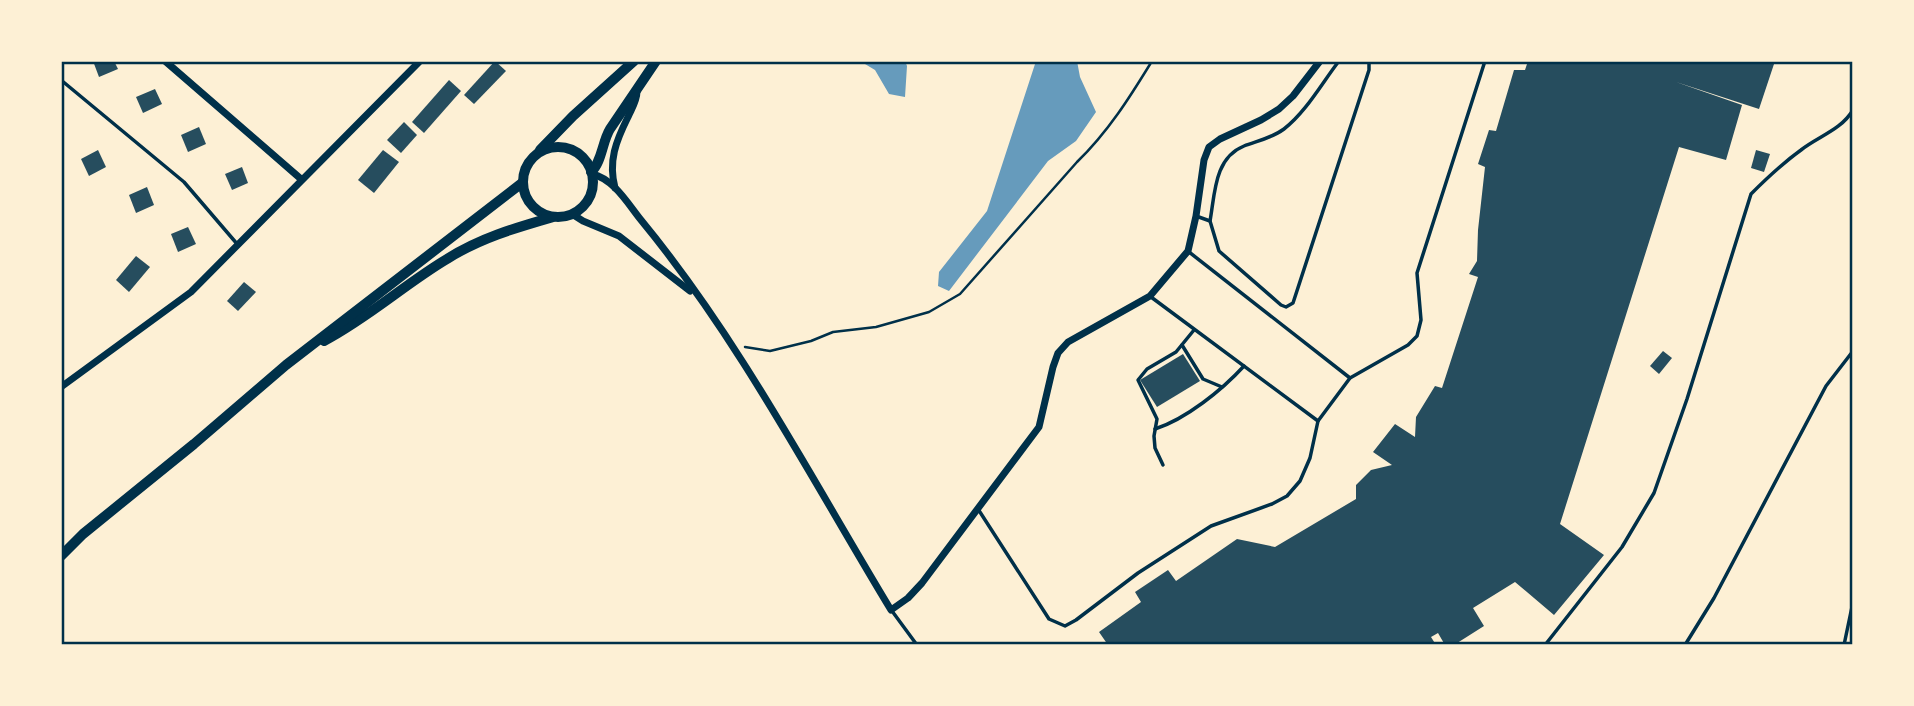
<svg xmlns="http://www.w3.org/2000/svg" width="1914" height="706" font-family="Quicksand,sans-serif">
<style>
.water{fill:#669bbc}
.building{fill:#264d5e}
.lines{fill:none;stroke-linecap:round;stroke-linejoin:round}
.path{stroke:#003049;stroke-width:2.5}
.service{stroke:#003049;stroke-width:3.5}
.minor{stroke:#003049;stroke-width:7}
.secondary{stroke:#003049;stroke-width:10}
.neatline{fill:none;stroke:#003049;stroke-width:2.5}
</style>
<rect width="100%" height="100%" fill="#fdf0d5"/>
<g class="water">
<path d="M860,61H905L907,66L905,97L889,94L875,70Z"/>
<path d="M1036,61H1077L1080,77L1096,112L1076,141L1048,161L949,291L938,286L939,272L987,211Z"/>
</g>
<g class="building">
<path d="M93,61H114L118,69L99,77Z"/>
<path d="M495,61L506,71L474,104L464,95Z"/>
<path d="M1528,61H1775L1759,109L1676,82L1742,105L1726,160L1679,147L1560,524L1604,555L1554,615L1515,582L1473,608L1484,626L1454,645H1445L1438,633L1431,637L1436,645H1108L1099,632L1141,602L1135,592L1168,570L1176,581L1237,539L1275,547L1356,499V485L1371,470L1392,465L1373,452L1395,424L1415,437L1416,417L1435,386L1442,388L1478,277L1469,274L1477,261L1478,230L1485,167L1478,164L1489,130L1496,131L1514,70H1525Z"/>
<path d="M449,80L461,91L424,133L412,122Z"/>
<path d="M155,89L162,104L143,113L136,97Z"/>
<path d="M404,122L417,135L401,153L387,140Z"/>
<path d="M199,127L206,144L188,152L181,135Z"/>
<path d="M98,150L106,167L89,176L81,159Z"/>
<path d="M383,150L399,162L374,193L358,180Z"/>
<path d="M1756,150L1770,154L1764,172L1751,168Z"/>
<path d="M242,167L248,183L232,190L225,174Z"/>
<path d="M147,187L154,205L136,213L129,195Z"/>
<path d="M188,227L196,244L178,252L171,234Z"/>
<path d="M136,256L150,267L129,292L116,280Z"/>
<path d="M244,282L256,292L238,311L227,301Z"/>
<path d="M1663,351L1672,358L1659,374L1650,366Z"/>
<path d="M1183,354L1200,381L1157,407L1140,380Z"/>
</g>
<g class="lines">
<path class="path" d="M745,347L770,351L811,341L833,332L876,327L929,312L960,294L1077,162C1108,132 1130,97 1152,61"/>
<g class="service">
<path d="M61,80L184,182L238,245"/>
<path d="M1196,216L1210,221L1219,251L1281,305L1286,307L1293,303L1369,70V61"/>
<path d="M1210,221C1215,194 1214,158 1244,146C1257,141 1272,138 1284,129C1306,112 1322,83 1339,61"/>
<path d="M1189,252L1350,378"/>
<path d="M1151,297L1318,421"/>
<path d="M1182,345L1203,379L1222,387"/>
<path d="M1155,429C1186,419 1222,390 1244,366"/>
<path d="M1163,465L1155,448L1154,436L1157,419L1138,380L1147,369L1176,352L1194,330"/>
<path d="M978,509L1049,619L1065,626L1076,620L1138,573L1211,526L1272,504L1287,496L1300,481L1310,458L1318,421L1350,378L1408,345L1417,336L1421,320L1417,273L1485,61"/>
<path d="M892,611L917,645"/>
<path d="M1545,645L1622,547L1654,493L1687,399L1751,194C1767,178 1783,163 1801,150C1819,136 1841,130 1853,110"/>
<path d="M1685,645L1714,598L1826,386L1853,351"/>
<path d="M1844,645L1853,602"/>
</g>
<g class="minor">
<path d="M165,61L301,179"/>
<path d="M592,174C614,179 628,204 641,220C739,339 811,478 891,610L908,598L922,583L1039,427L1053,367L1058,353L1068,342L1150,296L1188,251L1196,216L1204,160L1209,147L1220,139L1261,120L1279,109L1293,96L1320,61"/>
<path d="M615,188C608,161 616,141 628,117C632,108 637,101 637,91"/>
<path d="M572,214L583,221L619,236L690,291"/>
<path d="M61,387L191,292L420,61"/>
</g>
<g class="secondary">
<circle cx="558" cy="182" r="35"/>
<path d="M540,150L573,116L634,61"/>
<path d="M591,172C602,162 602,142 610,129L656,61"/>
<path d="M324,341C368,318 405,284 447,259C480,238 515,228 553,217"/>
<path d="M61,556L83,534L194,444L286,365L522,183"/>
</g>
</g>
<rect width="1914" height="706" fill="none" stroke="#fdf0d5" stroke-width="126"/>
<rect x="63" y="63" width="1788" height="580" class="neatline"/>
</svg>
